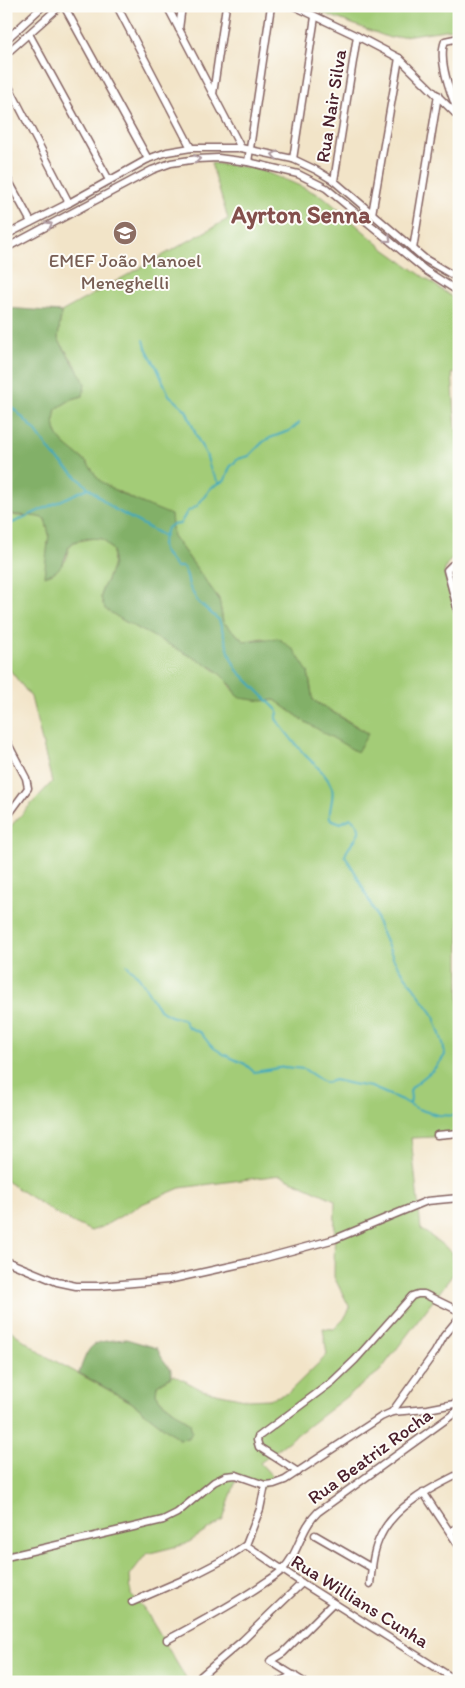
<svg xmlns="http://www.w3.org/2000/svg" width="465" height="1688" font-family="Itim,sans-serif">
<style>
.green{fill:#a3cc77;stroke:#767651}
.forest{fill:#82b068;stroke:#66684a}
.lines{fill:none;stroke-linecap:round;stroke-linejoin:round}
.stream{stroke:#3ea9bd;stroke-width:2}
.street-casing{stroke:#856462;stroke-width:9}
.street{stroke:#fff;stroke-width:6}
.oneway{stroke:#ae9aa0}
.labels{text-anchor:middle;dominant-baseline:central;stroke-width:4;stroke-linejoin:round;paint-order:stroke}
.street-label{font-size:19px;fill:#4a1f2b;stroke:#fdfcf7}
.education-label{font-size:19px;fill:#785e54;stroke:#fdfcf7}
.district-label{font-size:24px;font-weight:bold;fill:#844f4c;stroke:#fdfcf7}
</style>
<rect width="100%" height="100%" fill="#fdfcf7"/>
<filter id="ink" filterUnits="userSpaceOnUse"><feTurbulence type="fractalNoise" baseFrequency=".02" numOctaves="2"/><feDisplacementMap in="SourceGraphic" scale="10" xChannelSelector="R" yChannelSelector="G"/><feConvolveMatrix kernelMatrix="1 2 1 2 8 2 1 2 1" color-interpolation-filters="sRGB"/></filter>
<filter id="wash" filterUnits="userSpaceOnUse"><feTurbulence type="fractalNoise" baseFrequency=".0096" numOctaves="4" result="noise"/><feDisplacementMap in="SourceGraphic" scale="20" xChannelSelector="R" yChannelSelector="G"/><feGaussianBlur stdDeviation="1.12" result="paint"/><feColorMatrix in="noise" values="0 0 0 0 0 0 0 0 0 0 0 0 0 0 0 0 0 1.4 0 .05"/><feComposite in="paint" operator="in"/></filter>
<g filter="url(#wash)">
<rect width="100%" height="100%" fill="#f2e4c8"/>
<g class="green">
<path d="M304,6H459V28L390,38Z"/>
<path d="M211,163L255,168L291,182L324,197L383,248L459,302V373H452L456,430H459V557L451,560L447,564L444,573L459,627V1136L411,1138L421,1229L451,1251L454,1273L380,1371L260,1463L275,1479L261,1489L237,1477L223,1520L186,1544L146,1554L130,1575L131,1595L144,1608L187,1680V1682H6V1327L44,1355L131,1402L179,1439L190,1423L161,1401L156,1394L157,1385L174,1375L202,1390L249,1400L269,1399L288,1393L327,1355L323,1328L334,1329L344,1319L350,1308L334,1277L335,1200L280,1175L180,1188L142,1204L102,1227L91,1231L60,1216L6,1181V831L52,782L31,697L6,665V513L17,516L33,515L45,519L49,534L45,576L66,560L69,547L74,542L94,538L103,539L113,551C113,556 113,562 112,567C109,578 102,586 101,598C108,605 116,617 126,622C151,637 224,664 233,691L269,701L275,700L307,723L368,733L313,700L308,672L263,638L244,641L223,622L219,599L173,536L135,500L100,482L87,462L74,453L58,437L53,423L56,409L72,399L83,396L76,366L58,339L61,312L228,219Z"/>
</g>
<g class="forest">
<path d="M6,308L61,312L58,339L82,377L85,384L83,396L72,399L56,409C49,439 66,444 85,461C92,467 95,477 102,482C121,496 150,506 171,515L173,536L219,599L223,622L244,641L278,638L294,650L308,672L313,700L368,734L357,752L307,723L275,700L262,701L240,698L236,695L232,686L215,669L124,621L105,609L101,598L102,589L107,580L113,565V551L103,539C94,538 82,538 74,542C62,548 71,570 44,576L49,534L45,519C31,514 21,517 6,513Z"/>
<path d="M126,1339L157,1348L162,1358L171,1370V1377L157,1385L156,1394L161,1401L190,1423L192,1432L189,1438L179,1439L131,1402L79,1373C90,1340 93,1342 126,1339Z"/>
</g>
<g class="lines">
<g class="stream">
<path d="M144,340L146,348L157,368L169,395L186,410L199,442L206,454L211,471L219,483"/>
<path d="M6,402L16,411L35,430L53,455L91,490L114,509L164,536"/>
<path d="M299,423L291,430L270,438L263,442L249,456L238,459L230,467L225,480L211,488L197,506L187,512L180,524L172,525L167,528L162,543L163,551L176,567H182L184,569L187,576L189,586L198,602L219,620L231,658L237,670L278,711V713L276,719C285,731 295,744 305,755C316,766 327,774 332,788C335,799 328,808 330,819L341,823L351,818C371,833 348,842 345,856L355,872L375,913L378,924L394,960L433,1014L443,1043L445,1055L443,1058L433,1070L412,1087L410,1091L411,1098L410,1104"/>
<path d="M6,526L88,488"/>
<path d="M127,965C131,970 137,974 141,980C155,1000 154,1015 183,1019L188,1027L201,1033L211,1046L225,1055L245,1064L254,1072L285,1067L304,1069L325,1083L335,1080L352,1084L371,1087L404,1101L418,1109L437,1115L459,1116"/>
</g>
</g>
</g>
<g filter="url(#ink)">
<g class="lines">
<g class="street-casing">
<g id="street">
<path d="M64,6L148,159"/>
<path d="M117,6L191,148"/>
<path d="M167,6L241,148"/>
<path d="M294,6L357,36L399,58L459,117"/>
<path d="M179,29L182,6"/>
<path d="M29,34L109,180"/>
<path d="M459,38L445,41C437,60 452,97 459,115"/>
<path d="M6,40L43,6"/>
<path d="M6,54L60,6"/>
<path d="M6,81L69,203"/>
<path d="M213,94L226,6"/>
<path d="M293,159L315,17"/>
<path d="M248,162L271,6"/>
<path d="M6,176L31,222"/>
<path d="M334,181L357,36"/>
<path d="M372,214L399,58"/>
<path d="M6,235L69,203L148,159L167,152L191,148H241L293,159L316,170L334,181L425,259L459,279"/>
<path d="M6,248L152,170L171,163L197,159L218,158L248,162L298,174L326,188L425,270L459,292"/>
<path d="M413,249L438,95"/>
<path d="M457,278L459,265"/>
<path d="M459,563L452,565L447,570L459,615"/>
<path d="M6,740L26,778L28,788L6,818"/>
<path d="M437,1135L459,1133"/>
<path d="M6,1261L57,1282L76,1286H99L168,1280L254,1261L335,1239L427,1201L459,1198"/>
<path d="M392,1412L435,1352L444,1336L459,1318"/>
<path d="M298,1472L259,1447L257,1440L258,1437L332,1382L355,1360L412,1296L418,1294H424L459,1311"/>
<path d="M423,1492L459,1546"/>
<path d="M450,1532L459,1526"/>
<path d="M315,1535L372,1568"/>
<path d="M246,1545L302,1583L459,1682"/>
<path d="M6,1557L163,1520L177,1513L214,1482L226,1476L236,1475L265,1485L274,1484L285,1480L381,1417L392,1412L428,1409L459,1403"/>
<path d="M370,1584C372,1567 373,1550 381,1535C395,1506 431,1488 459,1474"/>
<path d="M132,1602L192,1576L223,1560L246,1545L260,1509L265,1485"/>
<path d="M167,1640C199,1623 230,1606 260,1586C267,1581 276,1576 282,1570C299,1554 300,1529 318,1512L459,1410"/>
<path d="M201,1676L242,1641L302,1583"/>
<path d="M278,1682L294,1675"/>
<path d="M304,1682L270,1661L283,1653L333,1603"/>
</g>
</g>
<use href="#street" class="street"/>
</g>
<defs><path id="oneway-chevron" d="M-2-3.5L2.5 0L-2 3.5" fill="none" stroke-width="1.6" stroke-linecap="round" stroke-linejoin="round" transform="scale(1.25)"/></defs>
<g class="oneway">
<use href="#oneway-chevron" transform="translate(275 155) rotate(-169)"/>
<use href="#oneway-chevron" transform="translate(197 159) rotate(-6)"/>
<use href="#oneway-chevron" transform="translate(49 225) rotate(-28)"/>
<use href="#oneway-chevron" transform="translate(388 239) rotate(41)"/>
</g>
</g>
<defs>
<g id="school-disc" transform="scale(1.25)"><circle r="9.5" fill="#8d6e63" stroke="#fdfcf7"/><path d="M0-5L7-2L0 1L-7-2ZM-4 1L0 2.5L4 1V4Q0 6-4 4Z" fill="#fff"/></g>
</defs>
<g fill-rule="evenodd">
<use href="#school-disc" x="125" y="233"/>
</g>
<g class="labels">
<g class="street-label">
<text transform="translate(331 106) rotate(-81)">Rua Nair Silva</text>
<text transform="translate(370 1456) rotate(-36)">Rua Beatriz Rocha</text>
<text transform="translate(360 1601) rotate(32)">Rua Willians Cunha</text>
</g>
<g class="education-label">
<text x="125" y="260">EMEF João Manoel<tspan x="125" dy="22">Meneghelli</tspan></text>
</g>
<g class="district-label">
<text x="301" y="214">Ayrton Senna</text>
</g>
</g>
<rect width="465" height="1688" fill="none" stroke="#fdfcf7" stroke-width="25"/>
</svg>
